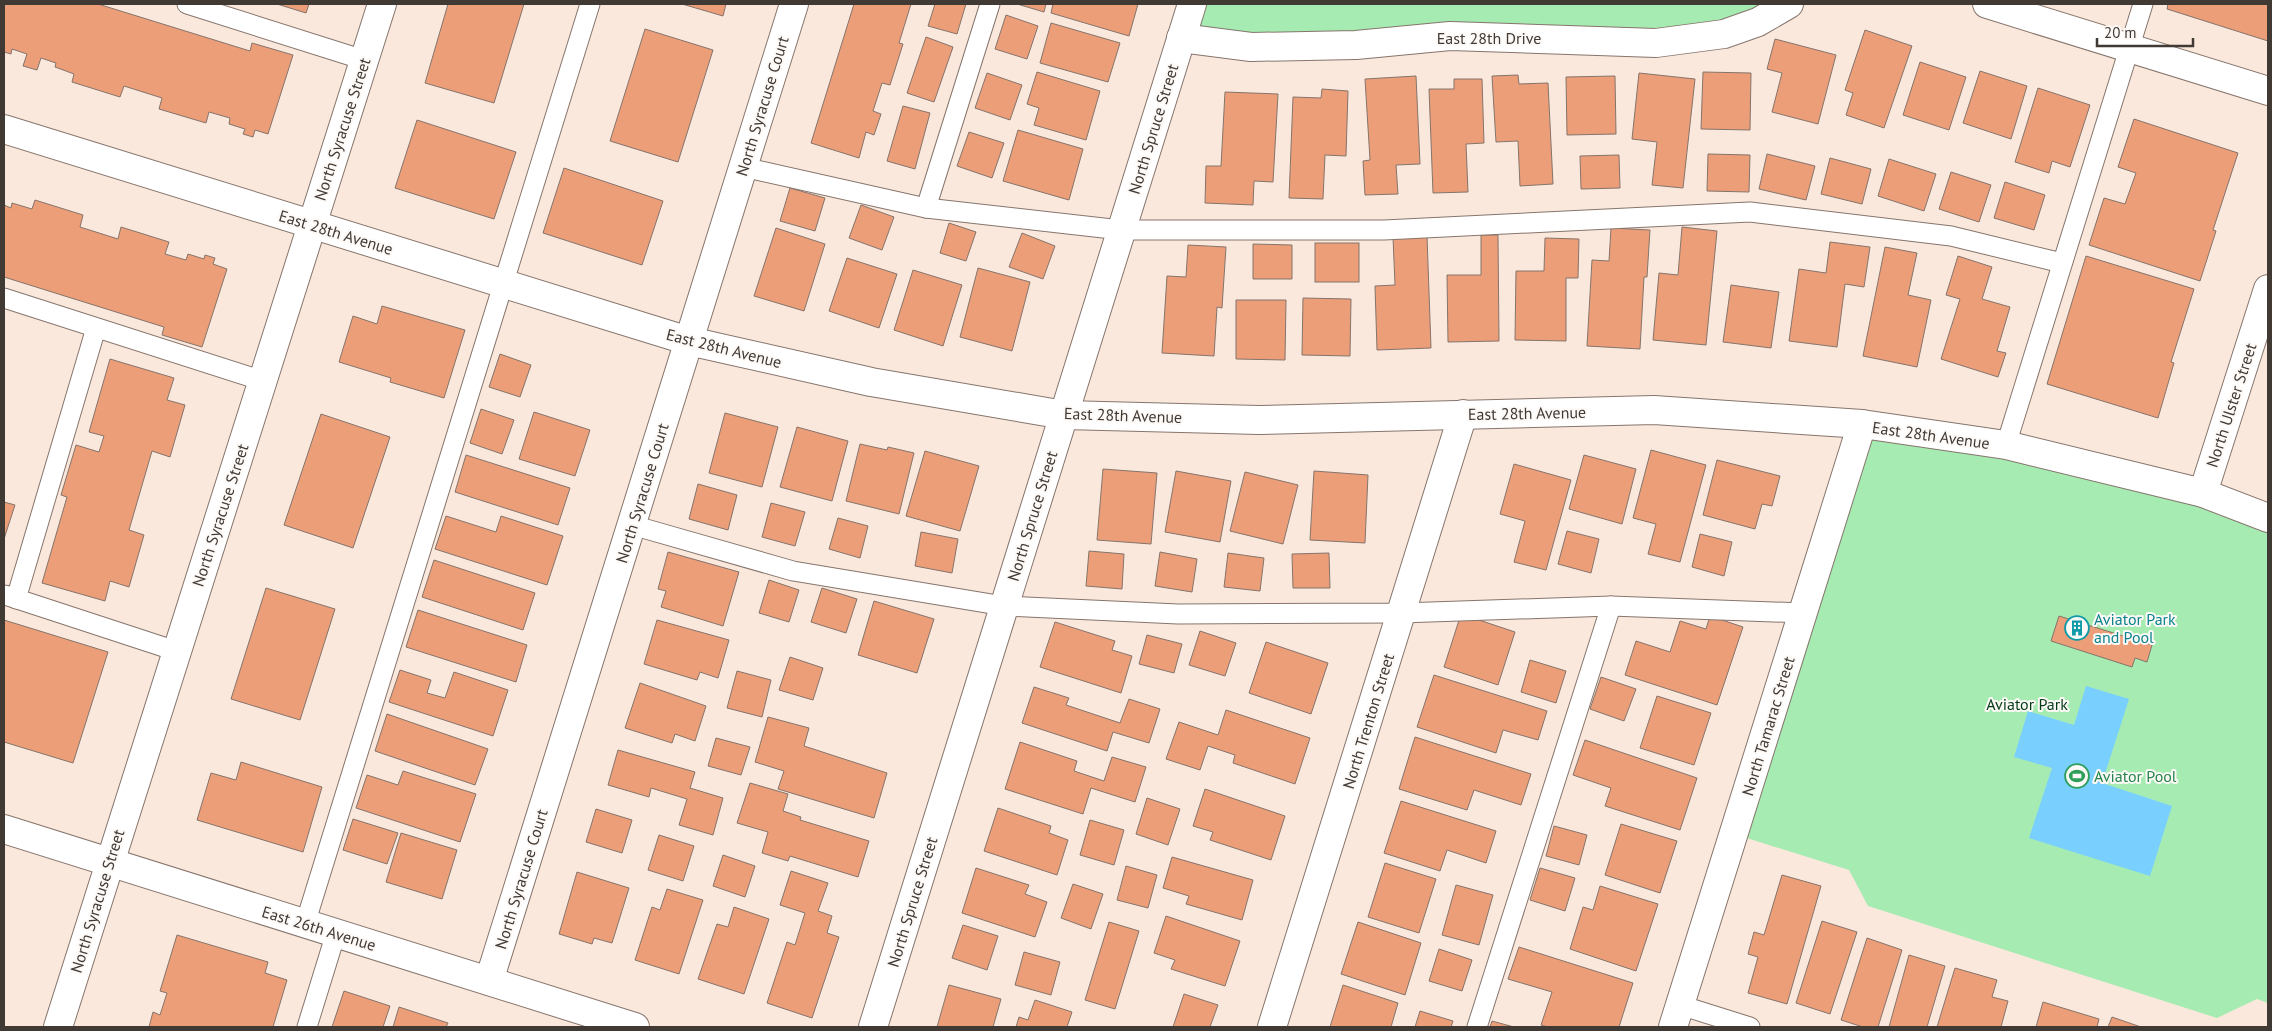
<svg xmlns="http://www.w3.org/2000/svg" width="2272" height="1031" font-family="'PT Sans',sans-serif">
<style>
.green{fill:#a5ebb2}
.water{fill:#79d0fe}
.building{fill:#eb9e78;stroke:#85746b}
.lines{fill:none;stroke-linecap:round;stroke-linejoin:round}
.service-casing{stroke:#86756c;stroke-width:21}
.minor-casing{stroke:#86756c;stroke-width:30}
.tertiary-casing{stroke:#86756c;stroke-width:30}
.service{stroke:#fff;stroke-width:19}
.minor{stroke:#fff;stroke-width:28}
.tertiary{stroke:#fff;stroke-width:28}
.labels{text-anchor:middle;dominant-baseline:central;stroke-width:4;stroke-linejoin:round;paint-order:stroke}
.street-label{font-size:16px;fill:#403934;stroke:#fdf9f6}
.culture-label{font-size:16px;fill:#0d838f;stroke:#fdf9f6;text-anchor:start}
.park-label{font-size:16px;fill:#043b17;stroke:#fdf9f6}
.leisure-label{font-size:16px;fill:#27864d;stroke:#fdf9f6;text-anchor:start}
</style>
<rect width="100%" height="100%" fill="#fbe8dd"/>
<g class="green">
<path d="M1192,4H1789L1724,34L1181,38Z"/>
<path d="M1862,424L2268,518V1003L2257,999L2217,1018L1868,906L1849,870L1734,834Z"/>
</g>
<path class="water" d="M2086,686L2129,699L2102,783L2172,806L2150,876L2029,838L2052,768L2014,757L2028,711L2074,725Z"/>
<g class="building">
<path d="M4,4H98L250,51L252,43L293,55L268,134L255,130L253,137L243,134L245,129L229,124L230,118L209,112L206,123L159,109L162,98L124,86L120,97L72,82L74,74L55,67L56,63L41,58L37,70L23,66L27,54L12,49L11,54L4,52Z"/>
<path d="M277,4H309L306,13Z"/>
<path d="M448,4H524L494,103L425,83Z"/>
<path d="M682,4H726L723,16Z"/>
<path d="M854,4H911L899,43L903,44L890,85L882,83L873,111L881,114L874,135L866,132L859,158L811,143Z"/>
<path d="M935,4H966L957,34L928,26Z"/>
<path d="M1017,4H1046L1044,12Z"/>
<path d="M1053,4H1138L1129,36L1051,13Z"/>
<path d="M2168,4H2268V41L2167,9Z"/>
<path d="M1006,15L1038,26L1027,59L995,49Z"/>
<path d="M1051,23L1120,43L1108,82L1040,63Z"/>
<path d="M645,29L713,50L678,162L610,141Z"/>
<path d="M1865,30L1912,46L1884,128L1846,115L1853,93L1845,90Z"/>
<path d="M926,37L953,47L934,102L907,93Z"/>
<path d="M1775,39L1836,55L1818,124L1772,112L1782,73L1767,69Z"/>
<path d="M1920,62L1966,77L1949,130L1903,115Z"/>
<path d="M1980,71L2027,86L2011,139L1963,123Z"/>
<path d="M1037,72L1100,91L1086,140L1034,125L1039,108L1027,104Z"/>
<path d="M1703,72L1751,73L1750,130L1701,129Z"/>
<path d="M987,73L1022,85L1010,120L975,108Z"/>
<path d="M1639,73L1695,79L1683,188L1652,185L1657,142L1632,139Z"/>
<path d="M1518,75L1519,84L1548,83L1553,184L1520,186L1518,141L1496,142L1492,76Z"/>
<path d="M1416,76L1420,164L1396,165L1398,194L1365,195L1363,161L1370,160L1365,79Z"/>
<path d="M1615,76L1616,134L1567,135L1566,77Z"/>
<path d="M1454,79H1482L1484,143L1466,144L1468,192L1433,193L1429,89H1454Z"/>
<path d="M2038,88L2090,105L2070,167L2052,161L2049,173L2015,162Z"/>
<path d="M1322,89L1348,91L1346,156L1325,155L1323,199L1289,198L1293,97L1321,98Z"/>
<path d="M1225,92L1278,94L1273,182L1254,181L1253,205L1205,203L1206,166H1221Z"/>
<path d="M903,106L930,113L915,169L887,161Z"/>
<path d="M2134,119L2238,153L2213,230L2216,231L2200,281L2089,245L2104,198L2125,204L2136,173L2118,167Z"/>
<path d="M417,120L516,152L494,219L395,188Z"/>
<path d="M1018,130L1083,149L1069,200L1003,181Z"/>
<path d="M969,132L1004,143L992,178L957,166Z"/>
<path d="M1708,154L1750,155L1749,192L1707,191Z"/>
<path d="M1767,154L1815,166L1806,200L1759,189Z"/>
<path d="M1619,155L1620,188L1581,189L1580,156Z"/>
<path d="M1830,158L1871,169L1862,204L1821,194Z"/>
<path d="M1889,159L1936,174L1924,211L1878,196Z"/>
<path d="M564,168L663,201L642,265L543,233Z"/>
<path d="M1951,172L1991,185L1979,222L1939,209Z"/>
<path d="M2005,182L2045,195L2034,230L1994,218Z"/>
<path d="M790,188L825,198L815,231L780,221Z"/>
<path d="M35,200L83,215L80,227L118,239L121,227L169,242L165,254L186,260L188,254L204,259L205,255L215,258L213,264L227,269L202,347L162,335L164,327L4,277V205L11,208L12,203L32,209Z"/>
<path d="M861,205L894,217L882,250L849,238Z"/>
<path d="M949,223L976,232L966,261L940,253Z"/>
<path d="M1682,227L1717,231L1706,345L1653,340L1659,273L1678,275Z"/>
<path d="M776,228L825,244L804,311L754,296Z"/>
<path d="M1611,228L1650,230L1647,277H1644L1640,349L1587,346L1592,260L1609,261Z"/>
<path d="M1022,233L1055,246L1043,279L1009,267Z"/>
<path d="M1481,235H1498L1499,341L1448,342L1447,275H1481Z"/>
<path d="M1427,236L1431,348L1377,350L1375,286L1395,285L1393,237Z"/>
<path d="M1545,238L1579,239L1578,278H1566V341L1515,340L1516,271H1544Z"/>
<path d="M1830,242L1870,247L1864,287L1845,284L1837,347L1789,341L1799,269L1826,273Z"/>
<rect x="1315" y="243" width="44" height="39"/>
<path d="M1253,244L1292,245V279H1253Z"/>
<path d="M1188,245L1226,247L1222,308L1217,307L1214,356L1162,353L1167,276L1186,277Z"/>
<path d="M1885,247L1917,253L1908,295L1931,300L1917,367L1863,356Z"/>
<path d="M1958,256L1992,267L1982,299L2010,307L1997,351L2006,353L1998,377L1941,359L1960,299L1946,295Z"/>
<path d="M2086,256L2194,289L2171,362L2174,363L2158,418L2047,384Z"/>
<path d="M847,258L897,274L879,328L829,311Z"/>
<path d="M978,268L1030,282L1012,351L960,337Z"/>
<path d="M913,270L962,285L943,346L894,330Z"/>
<path d="M1731,285L1779,292L1771,348L1723,342Z"/>
<path d="M1303,298L1351,299L1350,356L1302,355Z"/>
<path d="M1236,300H1286L1285,360L1236,359Z"/>
<path d="M382,306L465,330L444,398L390,382L391,378L339,362L353,316L377,324Z"/>
<path d="M500,354L531,365L520,397L489,387Z"/>
<path d="M110,359L174,378L167,400L185,405L170,457L152,451L129,530L144,535L129,587L110,581L105,601L42,583L67,497L61,495L76,445L99,452L104,436L89,432Z"/>
<path d="M481,409L514,420L502,454L470,443Z"/>
<path d="M534,412L590,430L575,476L519,459Z"/>
<path d="M725,413L778,427L762,487L709,473Z"/>
<path d="M321,414L390,437L353,548L284,525Z"/>
<path d="M797,427L848,441L832,501L780,487Z"/>
<path d="M860,444L887,450L888,447L914,453L899,514L846,501Z"/>
<path d="M1651,450L1706,465L1680,562L1648,554L1656,524L1633,518Z"/>
<path d="M925,451L979,466L960,531L906,516Z"/>
<path d="M466,455L570,488L558,525L455,492Z"/>
<path d="M1584,455L1636,469L1622,524L1569,509Z"/>
<path d="M1717,460L1780,476L1772,506L1762,504L1755,529L1703,515Z"/>
<path d="M1514,464L1571,480L1546,570L1514,562L1525,521L1500,514Z"/>
<path d="M1103,469L1157,473L1151,544L1097,540Z"/>
<path d="M1176,471L1231,481L1220,542L1165,532Z"/>
<path d="M1314,471L1368,475L1365,543L1310,540Z"/>
<path d="M1245,472L1298,485L1283,544L1230,531Z"/>
<path d="M698,484L737,495L728,530L689,519Z"/>
<path d="M4,502L15,505L4,539Z"/>
<path d="M771,503L805,512L795,546L762,537Z"/>
<path d="M446,516L496,532L501,516L563,536L547,585L435,549Z"/>
<path d="M838,518L868,526L860,558L829,549Z"/>
<path d="M1567,531L1599,539L1591,573L1558,564Z"/>
<path d="M921,532L958,539L952,573L915,566Z"/>
<path d="M1700,534L1732,542L1724,576L1692,567Z"/>
<path d="M1089,551L1124,554L1122,589L1086,586Z"/>
<path d="M668,552L739,572L723,626L661,607L666,591L658,589Z"/>
<path d="M1160,552L1197,559L1192,592L1155,586Z"/>
<path d="M1228,553L1264,558L1260,591L1224,587Z"/>
<path d="M1329,553L1330,588H1293L1292,554Z"/>
<path d="M434,560L535,593L523,630L422,597Z"/>
<path d="M769,580L799,590L789,622L759,613Z"/>
<path d="M266,588L335,609L300,720L231,699Z"/>
<path d="M822,588L857,599L846,633L811,622Z"/>
<path d="M874,601L934,619L917,673L858,655Z"/>
<path d="M418,610L527,645L516,682L406,647Z"/>
<path d="M1461,614L1515,632L1498,685L1444,667Z"/>
<path d="M1710,616L1743,627L1717,705L1625,675L1636,641L1670,652L1680,621L1706,629Z"/>
<path d="M2059,616L2152,645L2147,662L2135,658L2132,667L2051,641Z"/>
<path d="M4,620L108,652L73,763L4,742Z"/>
<path d="M657,620L729,640L718,678L700,672L697,680L644,664Z"/>
<path d="M1055,622L1115,641L1112,650L1132,656L1121,693L1040,667Z"/>
<path d="M1200,631L1236,643L1225,676L1189,665Z"/>
<path d="M1147,635L1182,644L1174,673L1139,664Z"/>
<path d="M1266,642L1328,663L1311,714L1249,693Z"/>
<path d="M790,657L823,668L813,700L779,690Z"/>
<path d="M1530,660L1566,671L1556,703L1521,692Z"/>
<path d="M400,670L431,680L427,693L445,698L454,672L508,690L493,736L389,702Z"/>
<path d="M737,671L771,680L762,717L727,708Z"/>
<path d="M1434,675L1547,711L1538,740L1503,730L1496,753L1417,727Z"/>
<path d="M1601,677L1636,689L1624,721L1590,709Z"/>
<path d="M640,683L706,706L695,741L675,734L672,743L625,728Z"/>
<path d="M1034,687L1069,698L1066,705L1120,723L1129,699L1160,709L1149,743L1113,732L1107,751L1022,723Z"/>
<path d="M1657,696L1711,713L1694,765L1640,748Z"/>
<path d="M1226,710L1310,738L1295,784L1233,763L1235,755L1208,746L1200,770L1166,759L1179,722L1218,735Z"/>
<path d="M387,714L488,749L475,785L375,751Z"/>
<path d="M768,717L809,728L804,746L887,773L874,818L778,789L784,771L755,762Z"/>
<path d="M1415,737L1531,774L1521,805L1474,790L1467,810L1399,789Z"/>
<path d="M716,738L750,747L741,775L708,766Z"/>
<path d="M1585,740L1697,778L1680,830L1605,806L1611,788L1573,775Z"/>
<path d="M1020,742L1077,761L1074,771L1104,781L1112,757L1146,767L1135,802L1091,788L1083,814L1005,789Z"/>
<path d="M618,750L695,772L690,788L723,798L713,835L679,825L687,799L651,788L649,797L608,785Z"/>
<path d="M241,762L322,787L303,852L197,820L211,773L236,780Z"/>
<path d="M403,771L476,794L460,842L356,808L367,775L398,785Z"/>
<path d="M750,783L788,794L783,811L801,817L800,820L869,841L858,877L790,856L788,861L762,853L768,832L737,823Z"/>
<path d="M1205,789L1285,816L1271,860L1210,840L1213,832L1193,826Z"/>
<path d="M1147,798L1180,809L1168,845L1136,834Z"/>
<path d="M1401,801L1496,831L1486,863L1447,850L1440,871L1384,853Z"/>
<path d="M998,808L1051,826L1049,833L1068,840L1057,875L984,851Z"/>
<path d="M596,809L632,820L622,853L586,842Z"/>
<path d="M353,819L398,833L387,864L343,850Z"/>
<path d="M1090,820L1124,830L1114,865L1080,855Z"/>
<path d="M1621,824L1677,841L1660,893L1605,875Z"/>
<path d="M1554,826L1587,835L1579,865L1546,856Z"/>
<path d="M401,833L457,850L442,899L386,882Z"/>
<path d="M659,835L694,846L683,881L648,870Z"/>
<path d="M723,855L755,866L745,897L713,886Z"/>
<path d="M1172,857L1253,880L1242,920L1186,904L1189,896L1163,888Z"/>
<path d="M1385,863L1436,879L1419,933L1368,917Z"/>
<path d="M1126,866L1157,875L1148,908L1117,900Z"/>
<path d="M976,868L1029,885L1025,894L1047,902L1035,937L962,913Z"/>
<path d="M1540,868L1575,878L1565,911L1530,900Z"/>
<path d="M791,871L828,883L818,911L832,916L827,933L839,937L812,1018L767,1003L787,942L795,945L805,913L780,905Z"/>
<path d="M577,872L629,888L612,943L594,938L592,944L559,934Z"/>
<path d="M1782,875L1821,886L1787,1004L1748,993L1758,957L1748,954L1754,932L1764,935Z"/>
<path d="M1073,884L1103,894L1091,929L1061,918Z"/>
<path d="M1456,885L1493,895L1479,945L1442,935Z"/>
<path d="M1600,886L1658,904L1636,971L1570,949L1583,907L1593,910Z"/>
<path d="M667,889L703,900L679,974L635,960L652,907L660,910Z"/>
<path d="M734,907L769,919L744,994L698,979L717,924L728,927Z"/>
<path d="M1166,916L1240,941L1225,986L1171,969L1175,960L1154,953Z"/>
<path d="M1822,921L1857,932L1830,1014L1796,1003Z"/>
<path d="M1109,922L1139,931L1115,1009L1085,1000Z"/>
<path d="M1358,922L1421,943L1405,995L1341,974Z"/>
<path d="M963,925L998,936L987,970L952,958Z"/>
<path d="M177,935L268,962L265,973L287,980L273,1027H149L153,1012L160,1015L167,993L160,991Z"/>
<path d="M1867,938L1902,950L1878,1027H1863L1841,1020Z"/>
<path d="M1519,947L1633,983L1619,1027H1548L1541,1025L1552,992L1508,979Z"/>
<path d="M1439,949L1472,960L1462,991L1429,981Z"/>
<path d="M1024,952L1060,962L1051,995L1015,985Z"/>
<path d="M1909,955L1945,966L1927,1027H1889Z"/>
<path d="M1955,968L1997,980L1992,997L2008,1001L2001,1027H1937Z"/>
<path d="M949,985L1001,999L993,1027H937Z"/>
<path d="M1343,985L1398,1003L1391,1027H1330Z"/>
<path d="M344,991L390,1006L383,1027H332Z"/>
<path d="M1184,994L1218,1005L1210,1027H1173Z"/>
<path d="M1035,1000L1072,1012L1067,1027H1016L1019,1017L1028,1020Z"/>
<path d="M2043,1002L2099,1019L2097,1027H2036Z"/>
<path d="M399,1007L448,1023L446,1027H393Z"/>
<path d="M1420,1011L1453,1021L1451,1027H1415Z"/>
<path d="M2112,1017L2141,1027H2108Z"/>
<path d="M1492,1021L1514,1027H1490Z"/>
</g>
<g class="lines">
<g class="service-casing">
<g id="service">
<path d="M187,4L364,60"/>
<path d="M743,167L926,208L1121,230H1384L1750,212L1951,236L2062,263"/>
<path d="M926,208L990,4"/>
<path d="M4,298L263,381"/>
<path d="M2006,445L2143,4"/>
<path d="M632,525L793,571L1004,606L1178,614L1401,613L1611,606L1803,613"/>
<path d="M5,595L176,651"/>
<path d="M16,599L96,328"/>
<path d="M305,924L590,4"/>
<path d="M1680,1005L1750,1027"/>
<path d="M307,1027L336,933"/>
<path d="M1477,1027L1611,606"/>
</g>
</g>
<g class="minor-casing">
<g id="minor">
<path d="M1987,4L2268,91"/>
<path d="M1181,38L1251,47L1356,45L1450,36L1656,43L1724,34L1758,22L1789,4"/>
<path d="M4,129L689,341L871,382L1064,415L1259,420L1654,410L1862,424L2006,445L2203,493L2268,518"/>
<path d="M2203,493L2268,289"/>
<path d="M489,981L794,4"/>
<path d="M873,1027L1192,4"/>
<path d="M1272,1027L1463,414"/>
<path d="M1673,1027L1862,424"/>
</g>
</g>
<g class="tertiary-casing">
<g id="tertiary">
<path d="M4,829L635,1027"/>
<path d="M58,1027L382,4"/>
</g>
</g>
<use href="#service" class="service"/>
<use href="#minor" class="minor"/>
<use href="#tertiary" class="tertiary"/>
</g>
<defs>
<g id="building-ring" transform="scale(1.25)"><circle r="9.5" fill="#fdf9f6" stroke="#0f9aa8" stroke-width="1.5"/><path d="M-4-6H4V6H1V3H-1V6H-4ZM-2.5-4.3h1.7v1.8h-1.7ZM.8-4.3h1.7v1.8H.8ZM-2.5-1h1.7V.8h-1.7ZM.8-1h1.7V.8H.8Z" fill="#0f9aa8"/></g>
<g id="stadium-ring" transform="scale(1.25)"><circle r="9.5" fill="#fdf9f6" stroke="#2e9e5b" stroke-width="1.5"/><path d="M0-5a6.5 5 0 1 0 0 10a6.5 5 0 1 0 0-10ZM-3.5-1.8h7v3.6h-7Z" fill="#2e9e5b"/></g>
</defs>
<g fill-rule="evenodd">
<use href="#building-ring" x="2077" y="628"/>
<use href="#stadium-ring" x="2077" y="776"/>
</g>
<g class="labels">
<g class="street-label">
<text x="1489" y="38">East 28th Drive</text>
<text transform="translate(762 106) rotate(-73)">North Syracuse Court</text>
<text transform="translate(342 129) rotate(-72)">North Syracuse Street</text>
<text transform="translate(1153 129) rotate(-73)">North Spruce Street</text>
<text transform="translate(336 232) rotate(17)">East 28th Avenue</text>
<text transform="translate(724 348) rotate(14)">East 28th Avenue</text>
<text transform="translate(2231 405) rotate(-72)">North Ulster Street</text>
<text transform="translate(1527 413) rotate(-1)">East 28th Avenue</text>
<text transform="translate(1123 415) rotate(2)">East 28th Avenue</text>
<text transform="translate(1931 435) rotate(8)">East 28th Avenue</text>
<text transform="translate(642 493) rotate(-73)">North Syracuse Court</text>
<text transform="translate(220 515) rotate(-72)">North Syracuse Street</text>
<text transform="translate(1032 516) rotate(-73)">North Spruce Street</text>
<text transform="translate(1368 721) rotate(-73)">North Trenton Street</text>
<text transform="translate(1768 726) rotate(-73)">North Tamarac Street</text>
<text transform="translate(521 879) rotate(-73)">North Syracuse Court</text>
<text transform="translate(97 901) rotate(-73)">North Syracuse Street</text>
<text transform="translate(912 902) rotate(-73)">North Spruce Street</text>
<text transform="translate(319 928) rotate(17)">East 26th Avenue</text>
</g>
<g class="culture-label">
<text x="2094" y="619">Aviator Park<tspan x="2094" dy="18">and Pool</tspan></text>
</g>
<g class="park-label">
<text x="2027" y="704">Aviator Park</text>
</g>
<g class="leisure-label">
<text x="2094" y="776">Aviator Pool</text>
</g>
</g>
<rect width="2272" height="1031" fill="none" stroke="#403934" stroke-width="10"/>
<path d="M2097 38v8h96v-8" fill="none" stroke="#403934" stroke-width="2.5"/>
<text x="2104" y="38" font-size="15" fill="#403934" stroke="#fdf9f6" stroke-width="4" paint-order="stroke">20 m</text>
</svg>
